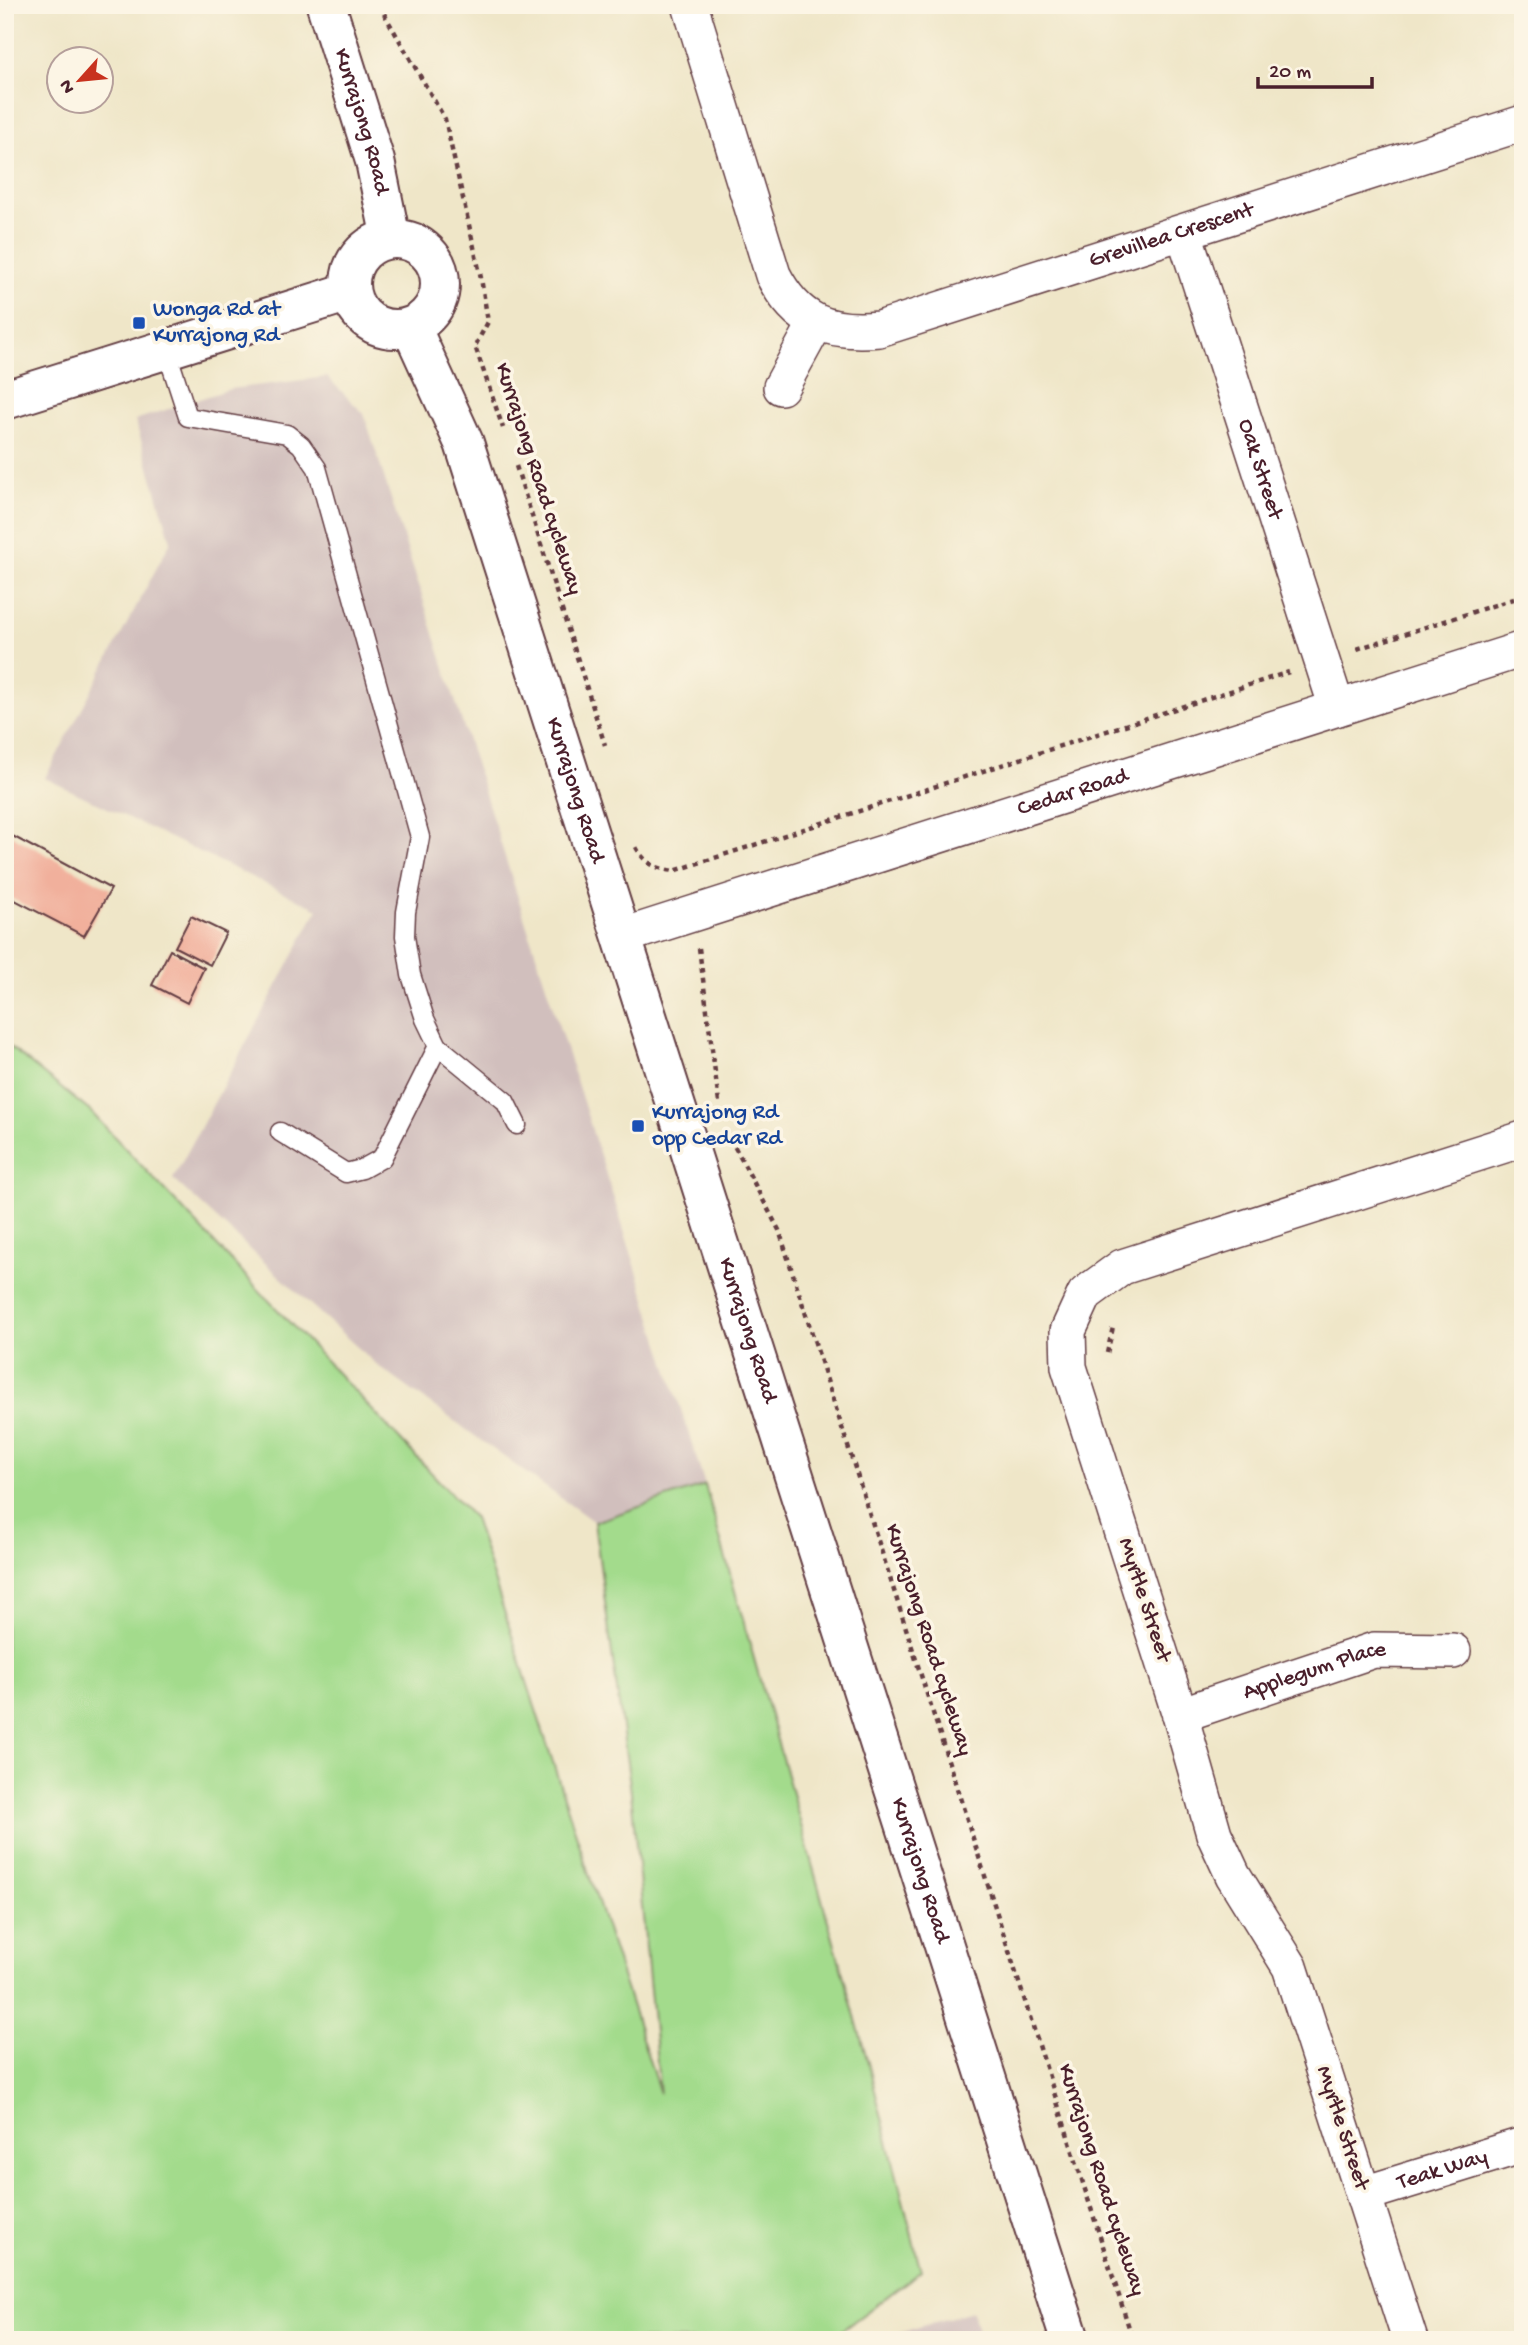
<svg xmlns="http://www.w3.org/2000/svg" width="1528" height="2345" font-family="'Gochi Hand',sans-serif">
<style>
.industrial{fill:#d1bfbd}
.green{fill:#a3db8c;stroke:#767d5c;stroke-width:2}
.building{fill:#f1b09c}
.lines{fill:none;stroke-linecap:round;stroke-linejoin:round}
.lane-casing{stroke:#633d43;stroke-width:21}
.street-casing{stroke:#633d43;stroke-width:38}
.secondary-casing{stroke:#633d43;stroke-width:42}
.path{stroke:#633d43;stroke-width:4.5;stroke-dasharray:5 5;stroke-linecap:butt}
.lane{stroke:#fff;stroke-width:18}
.street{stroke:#fff;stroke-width:35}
.secondary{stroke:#fff;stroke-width:38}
.transit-dot{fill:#1a4fb4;stroke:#fcf5e5;stroke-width:2.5}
.labels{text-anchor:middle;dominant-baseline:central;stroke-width:7;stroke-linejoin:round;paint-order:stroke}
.street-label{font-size:23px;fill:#4a1f2b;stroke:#fcf5e5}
.transit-label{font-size:23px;fill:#164399;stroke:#fcf5e5;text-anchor:start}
</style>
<rect width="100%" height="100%" fill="#fcf5e5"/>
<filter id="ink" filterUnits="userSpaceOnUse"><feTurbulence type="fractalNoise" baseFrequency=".0143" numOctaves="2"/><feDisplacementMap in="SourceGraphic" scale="14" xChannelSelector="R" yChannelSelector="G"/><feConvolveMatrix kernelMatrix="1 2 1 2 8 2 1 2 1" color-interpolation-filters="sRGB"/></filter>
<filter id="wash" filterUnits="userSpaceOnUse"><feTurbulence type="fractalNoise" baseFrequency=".00686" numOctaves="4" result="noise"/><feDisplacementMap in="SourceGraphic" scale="28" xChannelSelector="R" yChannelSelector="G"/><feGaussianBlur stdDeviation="1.57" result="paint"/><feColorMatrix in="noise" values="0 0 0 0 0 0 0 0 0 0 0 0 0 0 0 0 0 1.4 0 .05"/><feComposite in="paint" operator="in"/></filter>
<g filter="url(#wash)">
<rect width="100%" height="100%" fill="#efe6c8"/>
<g class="industrial">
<path d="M327,377L364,414L705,1485L594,1522L378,1366L173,1179L318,909L45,778L171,541L135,420L230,389Z"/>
<path d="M972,2311L981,2340H876Z"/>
</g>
<path class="green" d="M5,1043L91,1112L474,1518L660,2094L631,1792L594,1522L705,1485L867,2059L921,2271L829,2340H5Z"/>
<g id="blocks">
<g class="building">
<path d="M5,832L111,889L84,936L5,895Z"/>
<path d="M191,916L226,933L210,965L175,947Z"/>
<path d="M170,950L204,968L187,1003L152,985Z"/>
</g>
</g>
</g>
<g filter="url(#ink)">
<use href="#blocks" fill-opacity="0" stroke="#633d43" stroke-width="2"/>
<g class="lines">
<g class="lane-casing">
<g id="lane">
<path d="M166,349L188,417L287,434L301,445L317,468L420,837L406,912L405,936L411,975L425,1019L438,1046L505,1101L517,1125"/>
<path d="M280,1132L346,1173L362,1169L382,1158L438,1046"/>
</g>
</g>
<g class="street-casing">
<g id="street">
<path id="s1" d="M690,5L773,275C797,322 828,334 879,329L1523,123"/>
<path id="s2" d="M1184,233L1337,708"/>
<path d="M781,387L816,323"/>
<path id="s3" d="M623,936L1523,649"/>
<path id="s4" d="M1180,1715L1374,1650L1453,1651"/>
<path id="s5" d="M1364,2194L1523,2145"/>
<path d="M1410,2340L1290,1967L1233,1875L1214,1834L1180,1715L1069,1367L1068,1331L1085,1294L1122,1267L1523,1139"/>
</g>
</g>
<g class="secondary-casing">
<g id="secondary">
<path id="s6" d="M326,5L375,161L391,239"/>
<circle cx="395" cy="284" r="45"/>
<path id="s7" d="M411,327L464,443L1070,2340"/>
<path d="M5,400L349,292"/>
</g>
</g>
<g class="path">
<path d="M379,5L445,119L481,278L488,322L475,346L503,428"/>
<path d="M516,466L605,745"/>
<path d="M1357,649L1523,596"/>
<path d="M636,847C645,864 655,868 674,871L1289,672"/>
<path d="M699,948L719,1103"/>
<path d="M730,1138L779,1230L1133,2340"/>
<path d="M1107,1353L1113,1327"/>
</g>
<use href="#lane" class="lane"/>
<use href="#street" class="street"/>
<use href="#secondary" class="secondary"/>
</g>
</g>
<g class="transit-dot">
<rect x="132" y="316" width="14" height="14" rx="3.5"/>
<rect x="631" y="1119" width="14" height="14" rx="3.5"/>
</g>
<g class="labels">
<g class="street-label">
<text stroke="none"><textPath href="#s6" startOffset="122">Kurrajong Road</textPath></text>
<text stroke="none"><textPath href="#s1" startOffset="718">Grevillea Crescent</textPath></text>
<text stroke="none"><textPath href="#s2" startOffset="248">Oak Street</textPath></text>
<text transform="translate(538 479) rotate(72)">Kurrajong Road cycleway</text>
<text stroke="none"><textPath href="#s7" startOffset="492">Kurrajong Road</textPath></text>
<text stroke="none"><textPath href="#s3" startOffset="472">Cedar Road</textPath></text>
<text stroke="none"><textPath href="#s7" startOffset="1059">Kurrajong Road</textPath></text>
<text transform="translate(1144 1600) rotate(72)">Myrtle Street</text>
<text transform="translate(928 1640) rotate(72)">Kurrajong Road cycleway</text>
<text stroke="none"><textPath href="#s4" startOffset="142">Applegum Place</textPath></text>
<text stroke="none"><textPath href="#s7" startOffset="1626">Kurrajong Road</textPath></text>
<text transform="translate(1342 2128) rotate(72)">Myrtle Street</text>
<text stroke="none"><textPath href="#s5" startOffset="82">Teak Way</textPath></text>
<text transform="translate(1101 2180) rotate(72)">Kurrajong Road cycleway</text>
</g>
<g class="transit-label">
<text x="153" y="310">Wonga Rd at<tspan x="153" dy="26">Kurrajong Rd</tspan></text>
<text x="652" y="1113">Kurrajong Rd<tspan x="652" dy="26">opp Cedar Rd</tspan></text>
</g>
</g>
<rect width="1528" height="2345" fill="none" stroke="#fcf5e5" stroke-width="28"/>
<g transform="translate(80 80) rotate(243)"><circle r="33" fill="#fcf5e5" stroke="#b59f9b" stroke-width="2"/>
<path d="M0-5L12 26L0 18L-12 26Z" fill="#c8321e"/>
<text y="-10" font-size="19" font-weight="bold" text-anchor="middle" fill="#4a1f2b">N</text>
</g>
<path d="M1258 77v10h114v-10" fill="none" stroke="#4a1f2b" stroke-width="3.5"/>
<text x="1269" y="77" font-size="21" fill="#4a1f2b" stroke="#fcf5e5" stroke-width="5" paint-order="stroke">20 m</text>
</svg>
